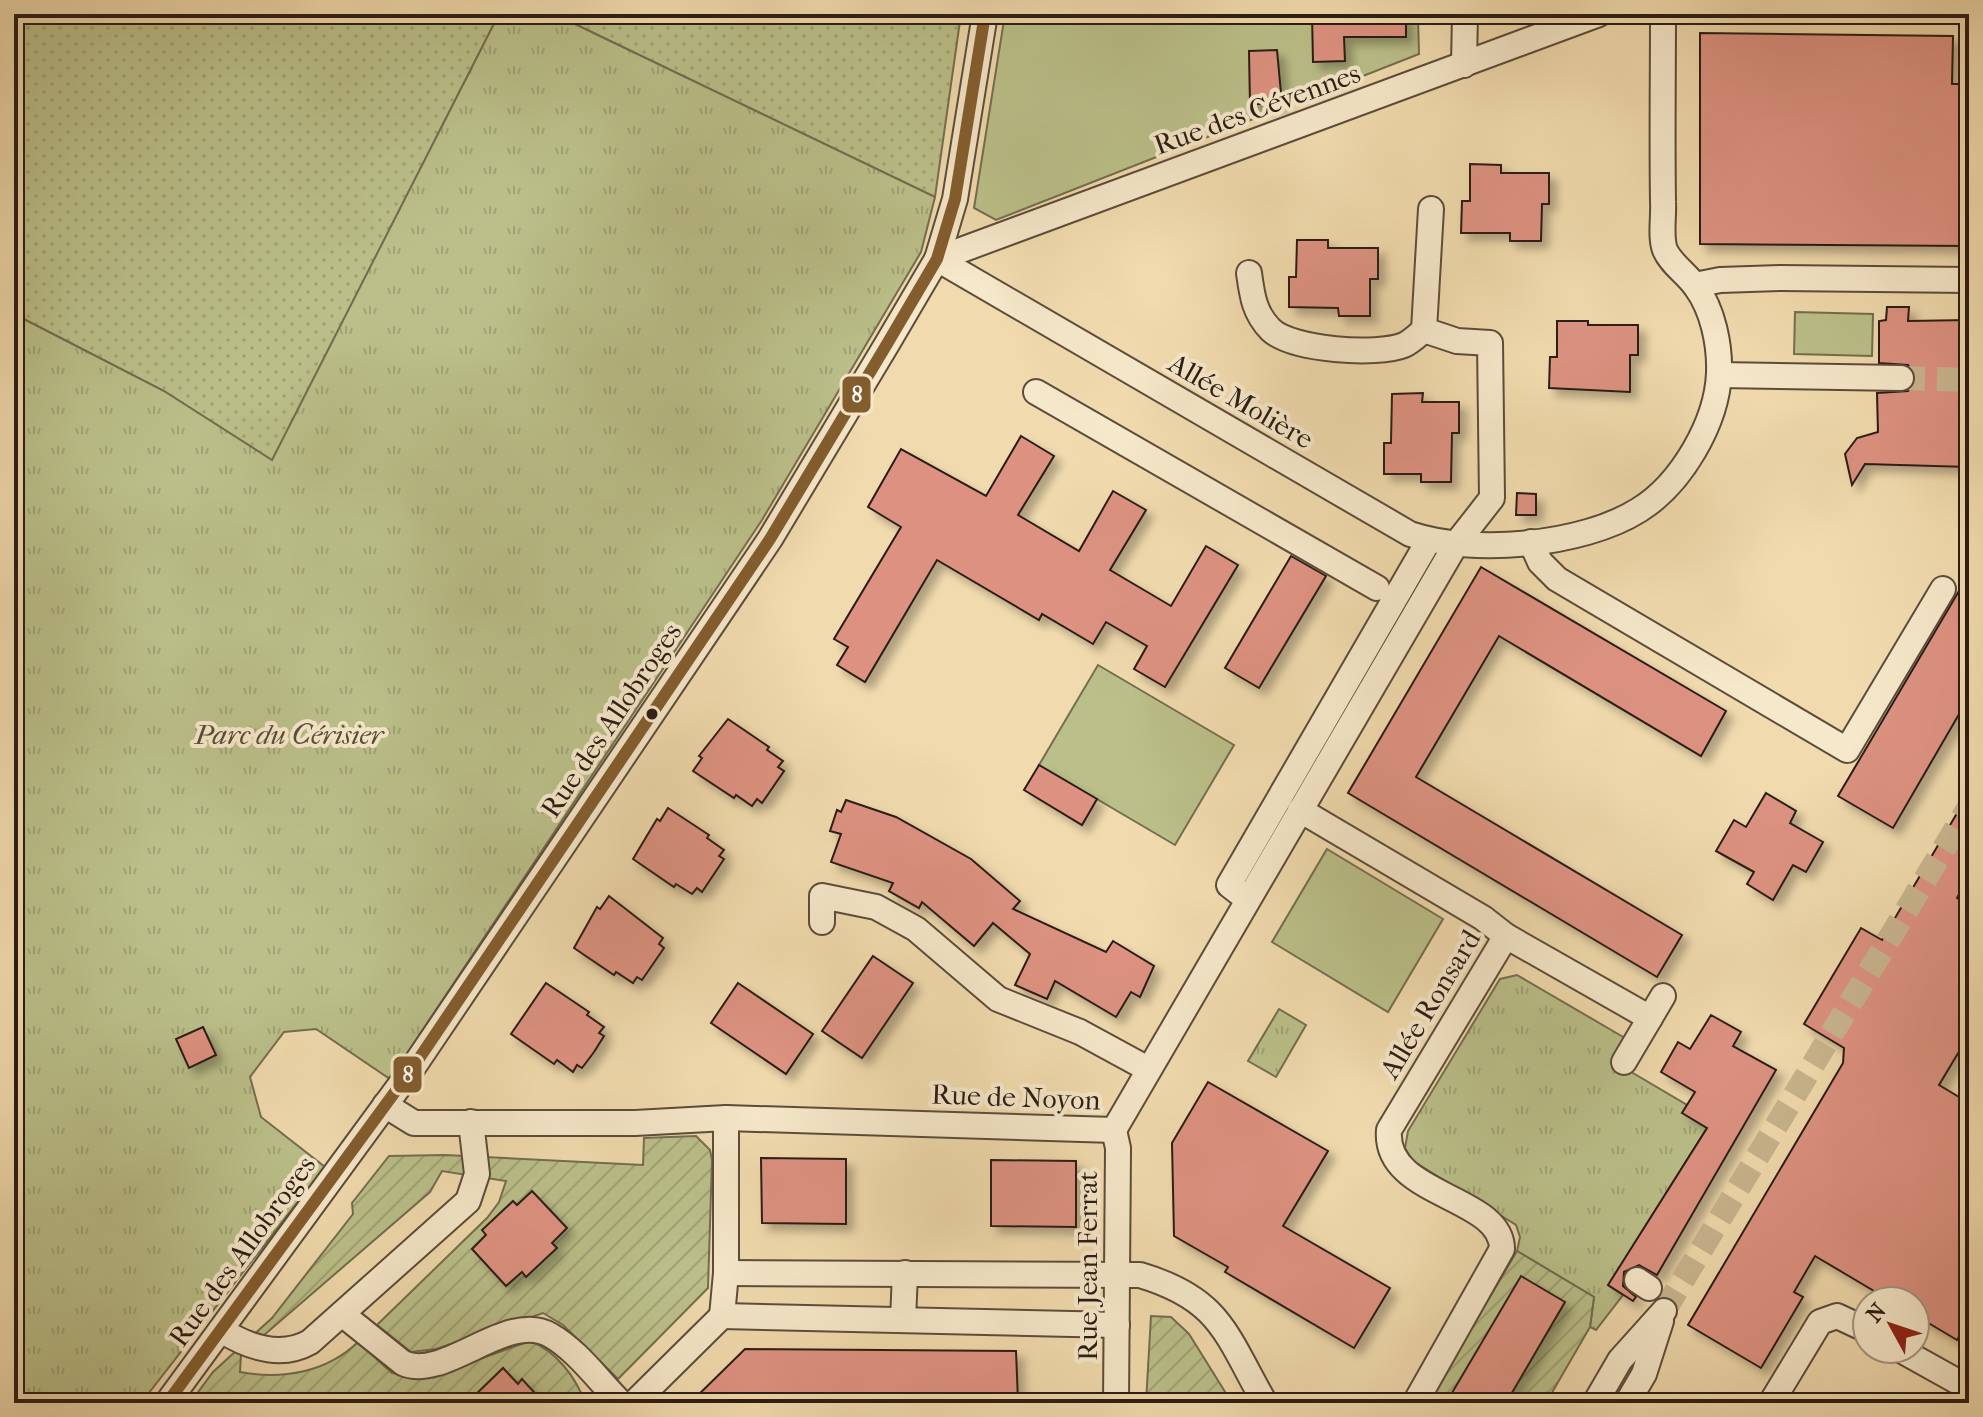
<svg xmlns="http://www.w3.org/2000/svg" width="1983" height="1417" font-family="'IM FELL French Canon',serif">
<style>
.grass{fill:url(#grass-dots);stroke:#736e50;stroke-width:2}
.park{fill:url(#park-tufts);stroke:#736e50;stroke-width:2}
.garden{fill:url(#garden-furrows);stroke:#736e50;stroke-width:2}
.pitch{fill:#bbc08a;stroke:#736e50;stroke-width:2}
.building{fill:#dd9281;stroke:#2b1c15;stroke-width:2;filter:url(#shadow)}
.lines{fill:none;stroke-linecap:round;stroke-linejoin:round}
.minor-tunnel{stroke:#c9b58f;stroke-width:24;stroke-dasharray:24 12;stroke-linecap:butt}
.minor-casing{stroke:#5c4c3b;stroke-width:28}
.minor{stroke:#f6e8ca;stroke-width:24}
.bus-1-casing{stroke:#f6e8ca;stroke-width:18}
.bus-1{stroke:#845d2e;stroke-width:12}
.bus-dot{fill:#2b1c15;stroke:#f6e8ca;stroke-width:3}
.labels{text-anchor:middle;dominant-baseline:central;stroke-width:8;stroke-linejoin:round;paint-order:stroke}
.street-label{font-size:28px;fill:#2b1c15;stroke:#f6e8ca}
.park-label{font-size:28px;font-style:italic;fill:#564d38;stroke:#f6e8ca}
.line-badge{stroke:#f6e8ca;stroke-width:3}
.badge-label{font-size:22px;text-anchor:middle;font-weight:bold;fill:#fff}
</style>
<defs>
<pattern id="grass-dots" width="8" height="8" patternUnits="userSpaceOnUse" patternTransform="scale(2)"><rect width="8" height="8" fill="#bbc08a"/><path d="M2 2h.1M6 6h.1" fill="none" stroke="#a1a476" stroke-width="1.8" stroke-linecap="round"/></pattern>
<pattern id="park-tufts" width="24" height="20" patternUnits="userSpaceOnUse" patternTransform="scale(2)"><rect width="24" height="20" fill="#bbc08a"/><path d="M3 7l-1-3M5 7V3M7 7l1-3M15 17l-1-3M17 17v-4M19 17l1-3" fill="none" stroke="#a1a476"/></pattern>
<pattern id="garden-furrows" width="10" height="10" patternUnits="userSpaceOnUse" patternTransform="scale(2)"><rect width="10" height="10" fill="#bbc08a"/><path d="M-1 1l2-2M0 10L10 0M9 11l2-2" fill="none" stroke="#a1a476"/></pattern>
<filter id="shadow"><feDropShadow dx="7" dy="7" stdDeviation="4" flood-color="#0004"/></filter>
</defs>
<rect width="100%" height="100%" fill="#f1dbae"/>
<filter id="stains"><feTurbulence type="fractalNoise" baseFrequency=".0025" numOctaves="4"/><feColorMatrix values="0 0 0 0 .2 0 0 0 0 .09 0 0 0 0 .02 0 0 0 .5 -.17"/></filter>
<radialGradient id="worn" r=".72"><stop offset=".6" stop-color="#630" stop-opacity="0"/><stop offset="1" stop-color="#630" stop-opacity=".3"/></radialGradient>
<g class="grass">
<path d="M14,14H499L272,461L164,391L14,314Z"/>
<path d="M554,14H961L935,197Z"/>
</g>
<g class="park">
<path d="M499,14H554L935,197L921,252L762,520L390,1079L316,1029L284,1032L250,1077L261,1117L325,1167L141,1403H14V314L164,391L272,460Z"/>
<path d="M1517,975L1630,1041L1616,1063L1687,1105L1683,1113L1707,1128L1611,1281L1609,1286L1623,1295L1596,1330L1590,1327L1594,1297L1517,1251L1520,1237L1516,1225L1413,1161L1405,1148L1408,1131L1500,979Z"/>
<path d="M1279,1009L1306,1025L1276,1077L1248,1061Z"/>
</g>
<g class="garden">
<path d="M696,1136L710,1150L712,1160L708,1288L618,1379L563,1325L543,1313L436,1349L411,1352L377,1325L487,1218L499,1202L506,1181L442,1171L430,1192L241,1355L240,1372C283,1380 327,1372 358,1342L392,1373L430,1377L530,1341C556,1351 576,1377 585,1403H544L521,1380L518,1384L503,1368L467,1403H190L213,1372L272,1318L353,1214L352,1203L389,1156L445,1155L643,1165L644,1138Z"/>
<path d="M1517,1251L1594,1297L1590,1327L1546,1403H1427Z"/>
<path d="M1151,1316L1171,1317L1189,1334L1232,1403H1146Z"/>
</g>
<g class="pitch">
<path d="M1005,14H1430V17L1418,19L1419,54L996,220L974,208Z"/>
<path d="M1795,312L1873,314L1872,356L1794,354Z"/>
<path d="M1098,665L1234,745L1175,845L1039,765Z"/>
<path d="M1327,849L1443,919L1388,1012L1272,942Z"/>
</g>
<g class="building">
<path d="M1312,14H1406V37H1344L1345,61L1313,62Z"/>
<path d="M1700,33L1953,36L1952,84H1969V246L1700,244Z"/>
<path d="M1277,50L1282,104H1250L1249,51Z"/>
<path d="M1470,164L1501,165V173H1549V204H1542L1541,241H1510V233H1461L1462,201H1470Z"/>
<path d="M1297,240H1328V248H1378V279H1370V316H1339L1338,308L1289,307V277H1296Z"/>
<path d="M1887,307H1909L1908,321L1969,320V467L1865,464L1852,485L1845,454L1857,438L1878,432L1877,393L1908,391L1916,379L1908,365L1879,363V321L1886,320Z"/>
<path d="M1557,321H1588V325H1638V355H1630V392L1549,388L1550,357H1557Z"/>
<path d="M1423,393L1422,402H1459V433H1452L1451,482H1421V474H1384V443H1391L1392,394Z"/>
<path d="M1021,436L1054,456L1018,515L1079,551L1113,491L1146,510L1110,570L1171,606L1206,546L1238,565L1165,687L1134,669L1147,646L1106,622L1093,644L1042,614L1039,620L937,560L865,682L837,665L848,647L834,639L901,527L868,507L901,449L986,496Z"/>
<path d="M1517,493L1536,494V515H1516Z"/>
<path d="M1291,556L1326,576L1259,688L1225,668Z"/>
<path d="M1481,567L1726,711L1701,756L1499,636L1416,777L1682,935L1657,977L1348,793Z"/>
<path d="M1969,574V697L1893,828L1838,796Z"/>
<path d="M728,719L769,747L767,750L783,761L778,767L784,771L762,803L757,799L752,806L736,795L734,798L693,771L702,758L699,756Z"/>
<path d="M1039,765L1097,799L1082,825L1024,790Z"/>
<path d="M1766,793L1796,811L1790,823L1823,842L1806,872L1793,865L1773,900L1747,884L1754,872L1716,851L1734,820L1746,827Z"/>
<path d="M1969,793V877L1957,898L1969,906V1035L1939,1085L1969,1103V1320L1957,1340L1915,1315V1301H1891L1815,1256L1794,1292L1803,1297L1761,1368L1688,1325L1843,1063L1844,1048L1804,1024L1861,928L1882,940Z"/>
<path d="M846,800L896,817L971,859L1020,901L1013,909L1106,952L1113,941L1154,966L1140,997L1131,992L1116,1017L1055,981L1047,999L1015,985L1030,954L993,923L974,946L922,902L919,908L889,891L893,883L831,862L841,834L830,831L837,810L841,812Z"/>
<path d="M668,808L709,835L707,838L724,850L719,856L724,859L702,892L697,888L692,894L676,884L674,887L633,859L657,819L660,821Z"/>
<path d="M609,896L663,938L659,944L664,948L642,980L637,977L633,983L616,972L614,975L574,948L597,907L600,909Z"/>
<path d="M873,956L913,983L862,1058L822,1031Z"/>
<path d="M546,983L589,1012L587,1015L604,1027L599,1033L604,1036L594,1052L582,1068L577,1065L573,1072L557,1060L554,1064L511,1034Z"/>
<path d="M738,983L813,1034L786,1074L711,1023Z"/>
<path d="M1711,1015L1741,1032L1733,1046L1776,1070L1657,1275L1639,1265L1624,1272L1623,1286L1636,1297L1633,1301L1608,1285L1707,1128L1682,1113L1695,1092L1661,1072L1678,1042L1690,1049Z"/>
<path d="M203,1027L216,1055L189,1068L176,1039Z"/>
<path d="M1208,1082L1328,1151L1283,1226L1390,1288L1354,1348L1225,1272L1228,1267L1174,1236L1172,1143Z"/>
<path d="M761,1158L846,1159V1224L762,1223Z"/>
<path d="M991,1160L1076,1161V1227L991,1226Z"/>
<path d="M532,1191L567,1228L552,1243L557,1248L526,1277L522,1272L506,1286L472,1249L486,1235L482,1230L513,1201L517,1205Z"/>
<path d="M1521,1276L1565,1302L1506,1403H1446Z"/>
<path d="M745,1349L1016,1351L1018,1401L766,1400L763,1403H690Z"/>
<path d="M503,1368L518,1384L522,1379L544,1403H467Z"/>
</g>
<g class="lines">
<g class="minor-tunnel">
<path d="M1901,378L1969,380"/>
<path d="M1664,1311L1969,807"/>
</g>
<g class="minor-casing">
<g id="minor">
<path d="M1464,65L1465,14"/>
<path d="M937,259L1410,534C1472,555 1582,546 1639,510C1681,484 1717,423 1719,373C1720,345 1713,310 1696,287C1687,274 1671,264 1665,250C1660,237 1664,215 1663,202C1662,139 1663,77 1663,14"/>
<path d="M937,259L1599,14"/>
<path d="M1249,273C1252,295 1254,313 1271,330C1292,350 1377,356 1404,345C1411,342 1418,335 1424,330"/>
<path d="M1695,285L1720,280L1780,278L1969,280"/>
<path d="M1719,375L1901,378"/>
<path d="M1036,392L1377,588"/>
<path d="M1531,542L1540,562L1557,579L1847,750L1943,589"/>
<path d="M1300,810L1483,918L1506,936L1650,1018"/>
<path d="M1247,899L1229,885L1429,540"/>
<path d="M822,922V896L876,907L916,929L998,999L1080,1032L1148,1069"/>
<path d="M1624,1062L1663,996"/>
<path d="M385,1105L414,1123H635L726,1118L1114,1130"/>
<path d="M1114,1130L1456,544L1492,498L1490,343L1457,341L1424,330L1431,209"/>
<path d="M1114,1130L1118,1148L1116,1403"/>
<path d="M726,1273L1140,1275C1221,1299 1226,1335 1265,1403"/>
<path d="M1637,1280L1649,1288"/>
<path d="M342,1314L403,1363C444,1382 507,1310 550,1335C577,1350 599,1381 621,1403"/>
<path d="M722,1316L1117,1325"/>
<path d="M722,1316L726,1273V1118"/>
<path d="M903,1320L905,1273"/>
<path d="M221,1330C248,1347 280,1359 310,1342L468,1201L477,1174L471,1122"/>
<path d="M1899,1349L1969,1388"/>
<path d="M167,1403L414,1066L770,539L887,344L937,259L955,199L985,14"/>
<path d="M634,1403L722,1316"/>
<path d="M1415,1403L1502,1249C1502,1195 1383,1197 1389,1130L1506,936"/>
<path d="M1595,1403L1620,1360L1664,1311"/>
<path d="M1627,1403L1644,1374L1661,1321"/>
<path d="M1771,1403L1820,1322L1837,1316L1867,1330"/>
</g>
</g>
<use href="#minor" class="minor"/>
<g class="bus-1-casing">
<path id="bus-1" d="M167,1403L414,1066L770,539L887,344L937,259L955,199L985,14"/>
</g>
<use href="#bus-1" class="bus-1"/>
</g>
<circle class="bus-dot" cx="652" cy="714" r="7"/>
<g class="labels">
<g class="street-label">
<text transform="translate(1257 109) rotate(-20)">Rue des Cévennes</text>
<text transform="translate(1241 401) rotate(30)">Allée Molière</text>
<text transform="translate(611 720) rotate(-56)">Rue des Allobroges</text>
<text transform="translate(1430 1004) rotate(-59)">Allée Ronsard</text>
<text transform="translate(1016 1097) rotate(2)">Rue de Noyon</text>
<text transform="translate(242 1251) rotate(-54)">Rue des Allobroges</text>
<text transform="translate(1087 1266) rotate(-90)">Rue Jean Ferrat</text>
</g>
<g class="park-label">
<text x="289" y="734">Parc du Cérisier</text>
</g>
</g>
<g class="line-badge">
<rect x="841" y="375" width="31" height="39" rx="8" fill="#845d2e"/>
<rect x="392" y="1055" width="31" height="39" rx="8" fill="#845d2e"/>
</g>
<g class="badge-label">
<text x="857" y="402">8</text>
<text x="408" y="1082">8</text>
</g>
<rect width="1983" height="1417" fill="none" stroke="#f1dbae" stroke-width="48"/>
<rect x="16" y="16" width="1951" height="1385" fill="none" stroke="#2b1c15" stroke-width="4"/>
<rect x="24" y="24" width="1935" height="1369" fill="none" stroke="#2b1c15" stroke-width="2"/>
<g transform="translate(1891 1325) rotate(310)"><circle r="38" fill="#f6e8ca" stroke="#a59682" stroke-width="2"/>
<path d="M0-6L14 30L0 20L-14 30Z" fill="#8f2418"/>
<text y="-12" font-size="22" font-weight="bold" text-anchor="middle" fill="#2b1c15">N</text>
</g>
<rect width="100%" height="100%" filter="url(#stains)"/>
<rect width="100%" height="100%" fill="url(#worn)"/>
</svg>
